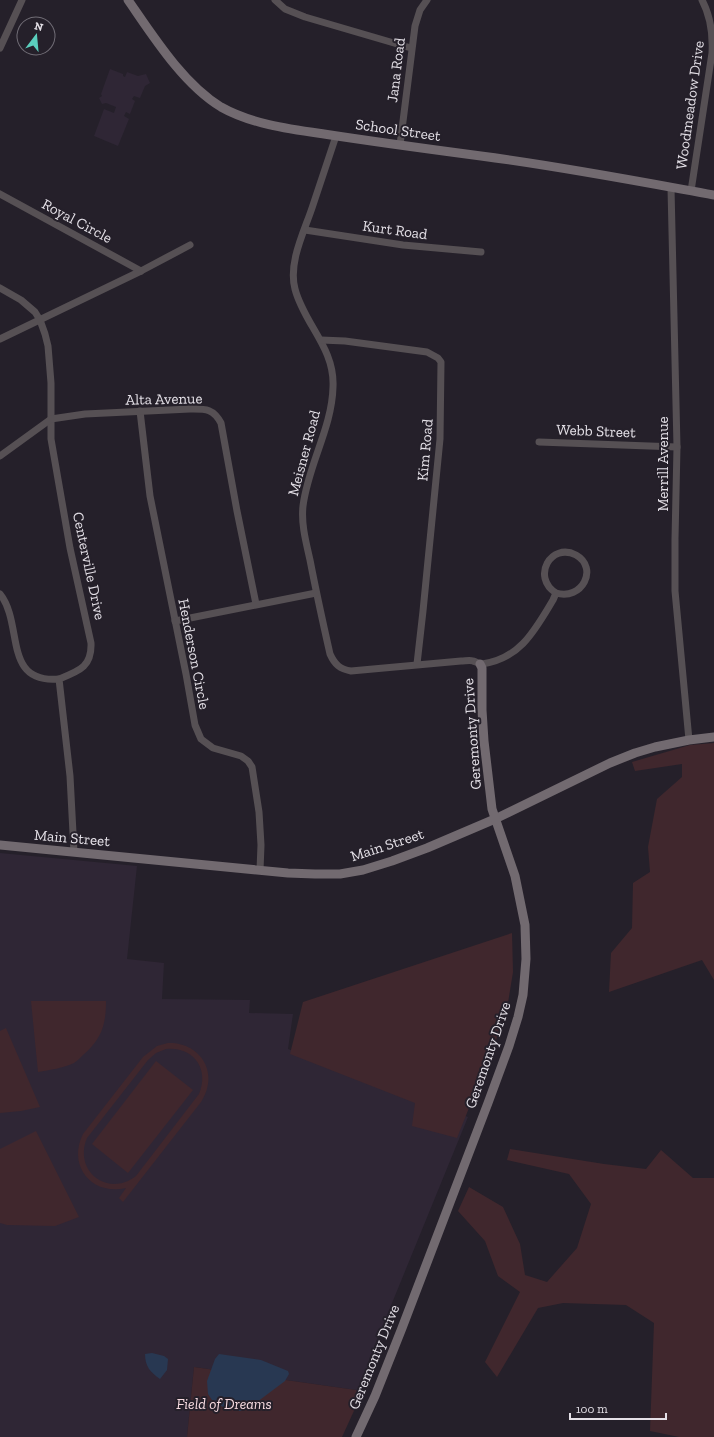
<svg xmlns="http://www.w3.org/2000/svg" width="714" height="1437" font-family="'Zilla Slab',serif">
<style>
.built{fill:#2f2635}
.green{fill:#40272d;fill-rule:evenodd}
.water{fill:#283852}
.lines{fill:none;stroke-linecap:round;stroke-linejoin:round}
.street{stroke:#565054;stroke-width:7}
.secondary{stroke:#726a70;stroke-width:9}
.labels{text-anchor:middle;dominant-baseline:central;stroke-width:4;stroke-linejoin:round;paint-order:stroke}
.street-label{font-size:15px;fill:#e4e0e7;stroke:#25202a}
.park-label{font-size:15px;font-style:italic;fill:#f7dbe1;stroke:#25202a}
</style>
<rect width="100%" height="100%" fill="#25202a"/>
<g class="built">
<path d="M110,69L123,74V76L125,77L127,72L138,76L146,74L150,83L145,86L140,98L134,96L132,99L135,101L130,114L126,112L124,116L129,119L118,146L94,136L104,109L114,113L116,107L106,103L102,104L99,98L102,96L101,94Z"/>
<path d="M0,853L137,866L127,959L164,963L162,999L250,1000L249,1013L293,1014L288,1049L468,1117L370,1357L363,1391L194,1367L187,1437H0Z"/>
</g>
<g class="green">
<path d="M714,743V980L702,960L609,992L611,953L632,928L633,883L650,872L648,847L657,799L682,777V764L635,771L632,762L690,745Z"/>
<path d="M512,933L513,972L506,1015L457,1138L412,1126L415,1103L290,1054L303,1002Z"/>
<path d="M31,1001H106C106,1024 102,1039 83,1055C80,1058 77,1061 74,1063C63,1068 50,1070 38,1072Z"/>
<path d="M6,1028L40,1107L21,1111L0,1113V1031Z"/>
<path d="M168,1043C201,1042 220,1074 201,1102L123,1202L119,1198L126,1188C92,1196 67,1166 83,1134L143,1057L157,1046ZM166,1049C193,1046 210,1069 199,1094L136,1176C108,1198 73,1171 87,1138L148,1060L156,1053Z"/>
<path d="M156,1061L193,1090L128,1173L92,1144Z"/>
<path d="M36,1131L79,1217L55,1226L7,1225L0,1223V1149Z"/>
<path d="M510,1149L604,1164L646,1169L661,1150L693,1178H714V1437H679L650,1431L654,1323L626,1305L563,1303L538,1308L497,1377L485,1362L520,1292L498,1276L485,1241L458,1211L469,1187L503,1207L520,1244L525,1275L547,1282L577,1248L591,1204L569,1174L507,1160Z"/>
<path d="M194,1367L363,1391L342,1437H187Z"/>
</g>
<g class="water">
<path d="M152,1353L164,1356L168,1359L167,1370L160,1379C150,1372 145,1366 145,1354Z"/>
<path d="M219,1354L261,1360L288,1371L289,1374L285,1381L249,1408L240,1411L226,1409L212,1400L208,1394L207,1381L215,1359Z"/>
</g>
<g class="lines">
<g class="street">
<path d="M275,0L285,9L305,17L411,48"/>
<path d="M0,48L22,0"/>
<path d="M336,136C328,160 320,184 312,208C304,232 288,263 295,289C304,324 335,348 333,387C332,428 308,465 303,506C301,524 306,542 310,560C316,591 323,623 330,654C335,665 340,669 351,671L461,661C465,661 470,660 473,661C477,662 479,664 482,664C520,659 535,630 553,600L556,593C531,577 551,542 576,555C599,568 582,601 556,593"/>
<path d="M400,145L415,26L420,10L427,0"/>
<path d="M671,188L677,447L675,539V591L689,740"/>
<path d="M691,191L712,53C713,34 711,17 702,0"/>
<path d="M0,194L141,271"/>
<path d="M305,230L403,245L481,252"/>
<path d="M0,288L21,300L35,312L40,320L45,334L48,346L51,383V439L70,548L91,643C92,667 79,671 59,679L70,776L74,852"/>
<path d="M0,339L141,271L190,245"/>
<path d="M321,340L345,341L427,352L438,358L441,362L440,439L423,611L417,664"/>
<path d="M140,411L150,496L186,674L195,725L201,739L213,748L241,756L248,761L252,767L259,812L261,845L260,870"/>
<path d="M539,442L677,447"/>
<path d="M0,456L51,419L85,414L190,409C205,409 213,408 221,423L237,511L256,604"/>
<path d="M0,594C24,624 2,684 59,679"/>
<path d="M175,621L316,593"/>
</g>
<g class="secondary">
<path d="M128,0C153,36 183,84 221,107C251,124 289,129 324,134C376,142 428,149 481,156C559,166 637,181 714,195"/>
<path d="M0,845L288,873L315,874H340L363,870L392,861L427,848L495,819L610,763L635,753L655,747L689,740L714,737"/>
<path d="M356,1437L375,1396L402,1328L488,1103L509,1046L518,1017L523,995L526,959L525,925L515,876L492,809L484,741L482,710V668L480,664"/>
</g>
</g>
<g class="labels">
<g class="street-label">
<text transform="translate(396 70) rotate(-83)">Jana Road</text>
<text transform="translate(690 105) rotate(-82)">Woodmeadow Drive</text>
<text transform="translate(398 130) rotate(8)">School Street</text>
<text transform="translate(77 221) rotate(28)">Royal Circle</text>
<text transform="translate(395 230) rotate(8)">Kurt Road</text>
<text transform="translate(164 399) rotate(-1)">Alta Avenue</text>
<text transform="translate(596 431) rotate(2)">Webb Street</text>
<text transform="translate(425 450) rotate(-85)">Kim Road</text>
<text transform="translate(304 453) rotate(-75)">Meisner Road</text>
<text transform="translate(663 464) rotate(-90)">Merrill Avenue</text>
<text transform="translate(89 566) rotate(78)">Centerville Drive</text>
<text transform="translate(194 654) rotate(79)">Henderson Circle</text>
<text transform="translate(472 734) rotate(-94)">Geremonty Drive</text>
<text transform="translate(72 838) rotate(5)">Main Street</text>
<text transform="translate(387 845) rotate(-18)">Main Street</text>
<text transform="translate(488 1055) rotate(-71)">Geremonty Drive</text>
<text transform="translate(374 1357) rotate(-68)">Geremonty Drive</text>
</g>
<g class="park-label">
<text x="224" y="1404">Field of Dreams</text>
</g>
</g>
<g transform="translate(36 36) rotate(16)"><circle r="19" fill="#25202a" stroke="#716d76"/>
<path d="M0-3L7 15L0 10L-7 15Z" fill="#5acebd"/>
<text y="-6" font-size="11" font-weight="bold" text-anchor="middle" fill="#e4e0e7">N</text>
</g>
<path d="M570 1413v6h96v-6" fill="none" stroke="#e4e0e7" stroke-width="2"/>
<text x="576" y="1413" font-size="12" fill="#e4e0e7" stroke="#25202a" stroke-width="3" paint-order="stroke">100 m</text>
</svg>
